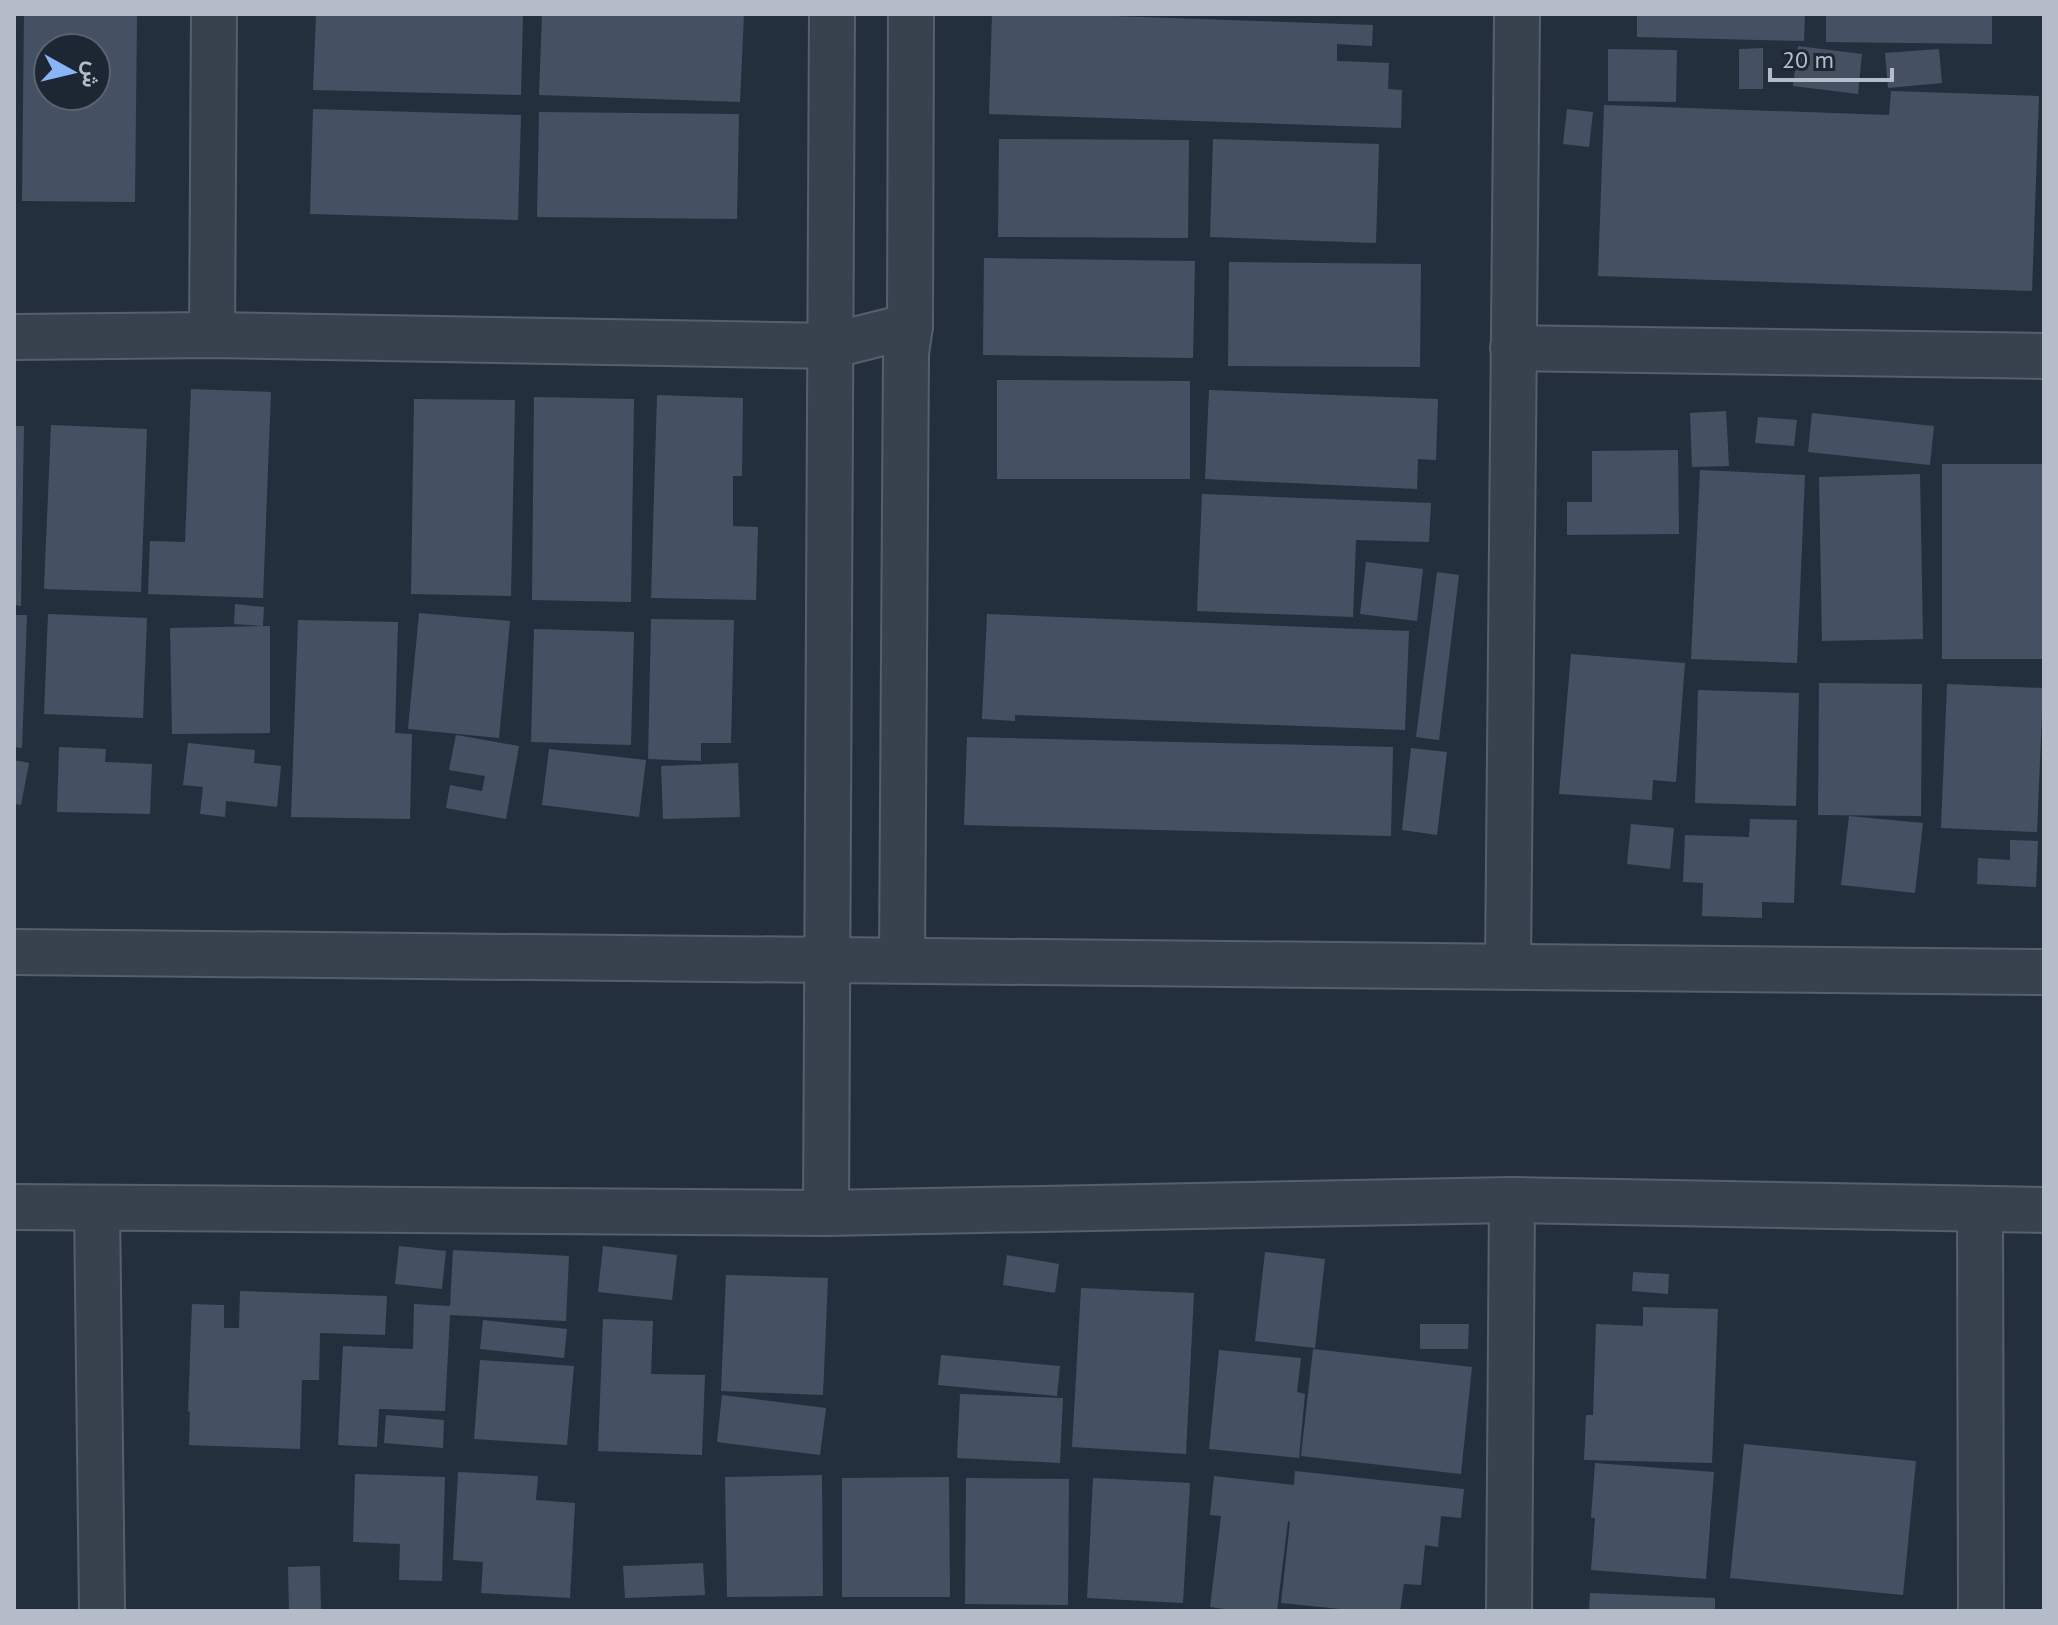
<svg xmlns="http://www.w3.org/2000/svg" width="2058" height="1625" font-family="'PT Sans',Vazirmatn,sans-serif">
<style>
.building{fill:#455162;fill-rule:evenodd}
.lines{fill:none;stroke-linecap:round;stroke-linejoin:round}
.minor-casing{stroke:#565f6c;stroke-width:48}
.minor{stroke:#38414e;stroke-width:44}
</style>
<rect width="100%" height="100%" fill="#242f3e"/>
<g class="building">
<path d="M24,14H137L135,202L22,201ZM48,48H96V96H48Z"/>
<path d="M316,14H523L521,95L313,90Z"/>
<path d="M542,14H744L740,102L539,95Z"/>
<path d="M992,14H1056L1373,25L1372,46L1337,44V61L1389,63L1388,89L1402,90L1401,128L989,114Z"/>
<path d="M1637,14H1805L1804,41L1637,37Z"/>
<path d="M1826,14H1992V44L1826,42Z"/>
<path d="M1798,46L1862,54L1858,94L1793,86Z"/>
<path d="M1763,48V89H1739V49Z"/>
<path d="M1608,49L1677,50L1676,102L1608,101Z"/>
<path d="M1939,49L1942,83L1888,88L1885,53Z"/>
<path d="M1891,91L2039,96L2032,291L1598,276L1604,105L1889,115Z"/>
<path d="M313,109L521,115L518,220L310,214Z"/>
<path d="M1567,109L1593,112L1589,147L1563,144Z"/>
<path d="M539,112L739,114L737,219L537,217Z"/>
<path d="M999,139L1189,140L1188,238L998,237Z"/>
<path d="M1213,139L1379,144L1376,243L1210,237Z"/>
<path d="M984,258L1195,261L1193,358L983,355Z"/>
<path d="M1229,262L1421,264L1420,367L1228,366Z"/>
<path d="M997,380L1190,381V479H997Z"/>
<path d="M191,389L271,392L263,598L148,594L150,541L185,542Z"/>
<path d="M1209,390L1438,399L1436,460L1418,459L1417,489L1205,479Z"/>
<path d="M657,395L743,398L742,476H733V526L758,527L756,600L651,598Z"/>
<path d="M534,397L634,399L631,602L532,600Z"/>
<path d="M414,399L515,400L511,596L411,594Z"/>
<path d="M1726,411L1729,466L1692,467L1690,413Z"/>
<path d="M1812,413L1934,426L1930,465L1808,452Z"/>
<path d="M1758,417L1797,420L1794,446L1755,443Z"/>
<path d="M51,425L147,429L141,592L44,589Z"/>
<path d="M14,426H24L21,606L14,605Z"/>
<path d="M1678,450L1679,534L1567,535V502H1592V451Z"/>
<path d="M1942,464H2043L2044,659H1942Z"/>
<path d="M1700,470L1805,475L1797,663L1691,659Z"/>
<path d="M1920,474L1923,639L1822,641L1819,477Z"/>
<path d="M1202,494L1431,503L1429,542L1356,540L1353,617L1197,611Z"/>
<path d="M1366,562L1423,569L1417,621L1360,614Z"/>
<path d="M1437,572L1459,575L1439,740L1416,737Z"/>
<path d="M235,604L264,607L263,626L234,624Z"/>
<path d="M419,613L510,621L499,738L408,729Z"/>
<path d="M48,614L147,618L143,718L44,714Z"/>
<path d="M987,614L1409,631L1405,730L1015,715V721L982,719Z"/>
<path d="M14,615H27L22,748L14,747Z"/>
<path d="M651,619L734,620L731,743H701V761L648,759Z"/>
<path d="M298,620L398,622L395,733L412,734L410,819L291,817Z"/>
<path d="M270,626V733L172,734L170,628Z"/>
<path d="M534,629L634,632L631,745L531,742Z"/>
<path d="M1571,654L1685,663L1676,782L1653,780L1652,800L1559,794Z"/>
<path d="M1819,683L1922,684L1921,816L1818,815Z"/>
<path d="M1947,684L2043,688L2037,832L1941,828Z"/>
<path d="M1698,690L1799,693L1796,806L1695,803Z"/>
<path d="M456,735L519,746L506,819L446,808L450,785L482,791L485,776L449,770Z"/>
<path d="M967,737L1393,747L1391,836L964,825Z"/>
<path d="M188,743L255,750L254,763L281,766L277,807L226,801L225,817L200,814L203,787L183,785Z"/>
<path d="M59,747L106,749L105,762L152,764L150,814L57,812Z"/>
<path d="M1411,748L1447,752L1437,835L1402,830Z"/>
<path d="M549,749L646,760L639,817L542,805Z"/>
<path d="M14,760L29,763L21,805L14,804Z"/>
<path d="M738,763L740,817L663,819L661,766Z"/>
<path d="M1849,816L1923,823L1915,893L1841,885Z"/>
<path d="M1750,819L1797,820L1794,903L1762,902V918L1702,916L1703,883L1683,882L1685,835L1749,837Z"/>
<path d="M1631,824L1674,828L1670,869L1627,864Z"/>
<path d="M2010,840L2038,841L2036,887L1977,884L1978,858L2010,860Z"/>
<path d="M399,1246L446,1251L442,1289L395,1284Z"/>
<path d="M603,1246L677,1255L672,1300L598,1292Z"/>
<path d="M453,1250L569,1256L566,1321L450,1315L445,1411L379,1409L377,1447L338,1445L343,1346L413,1349L414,1304L450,1306Z"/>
<path d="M1265,1252L1325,1259L1315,1348L1255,1341Z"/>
<path d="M1007,1255L1059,1264L1055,1293L1003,1285Z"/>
<path d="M1633,1272L1669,1274L1668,1294L1632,1291Z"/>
<path d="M726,1275L828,1278L823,1395L721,1391Z"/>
<path d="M1081,1288L1194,1293L1186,1454L1072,1447Z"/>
<path d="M240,1291L387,1296L385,1335L320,1333L319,1380H302L300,1449L189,1445L190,1411L188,1412L192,1304L224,1305V1328H239Z"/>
<path d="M1643,1307L1718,1309L1712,1463L1584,1460L1586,1415H1593L1596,1324L1643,1326Z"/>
<path d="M603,1319L653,1321L651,1374L705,1375L702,1455L598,1451Z"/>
<path d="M483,1320L567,1329L564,1358L480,1349Z"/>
<path d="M1420,1324H1469L1468,1349H1420Z"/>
<path d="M1313,1349L1472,1367L1461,1474L1301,1456Z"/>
<path d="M1219,1350L1301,1358L1297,1392L1305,1394L1299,1458L1209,1449Z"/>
<path d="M941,1355L1060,1366L1057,1396L938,1385Z"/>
<path d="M480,1360L574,1366L567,1445L474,1439Z"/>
<path d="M960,1394L1063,1398L1060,1463L957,1458Z"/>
<path d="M722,1395L826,1408L820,1455L717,1442Z"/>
<path d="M386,1415L444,1420L443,1448L384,1443Z"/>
<path d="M1744,1444L1916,1461L1903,1595L1730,1578Z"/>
<path d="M1595,1463L1714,1472L1706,1579L1591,1570L1595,1518H1591Z"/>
<path d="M1295,1471L1464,1489L1461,1518L1441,1516L1438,1547L1425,1545L1421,1585L1404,1584L1400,1611H1360L1281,1603L1290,1522L1288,1521L1277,1611H1240L1210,1607L1221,1516L1210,1515L1214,1476L1294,1485Z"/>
<path d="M458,1472L538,1476L536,1500L575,1503L570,1598L481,1593L483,1562L453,1560Z"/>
<path d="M355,1474L445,1477L442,1581L399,1580L400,1544L353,1542Z"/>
<path d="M822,1475L823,1596L727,1597L725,1477Z"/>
<path d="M949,1477L950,1597H842V1478Z"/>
<path d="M966,1478L1069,1479L1068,1605L965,1604Z"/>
<path d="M1093,1478L1190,1483L1183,1603L1087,1598Z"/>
<path d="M703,1563L705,1595L625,1598L623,1566Z"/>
<path d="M320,1566L321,1611H289L288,1567Z"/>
<path d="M1590,1593L1715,1598V1611H1589Z"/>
</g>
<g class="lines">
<g class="minor-casing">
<g id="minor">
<path d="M212,335L214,14"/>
<path d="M14,337L212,335L830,346L910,326"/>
<path d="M1513,348L2044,356"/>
<path d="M14,952L2044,972"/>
<path d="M902,960L906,353L910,326L911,14"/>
<path d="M1508,966L1517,14"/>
<path d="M14,1207L826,1213L1512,1200L2044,1210"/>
<path d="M97,1208L102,1611"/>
<path d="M1980,1209L1981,1611"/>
<path d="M826,1213L832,14"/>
<path d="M1509,1611L1512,1200"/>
</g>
</g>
<use href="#minor" class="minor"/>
</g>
<rect width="2058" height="1625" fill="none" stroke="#b4bcc9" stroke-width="32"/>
<g transform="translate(72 72) rotate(98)"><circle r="38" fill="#1d2633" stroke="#59626f" stroke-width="2"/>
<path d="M0-6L14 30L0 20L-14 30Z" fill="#8ab4f8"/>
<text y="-12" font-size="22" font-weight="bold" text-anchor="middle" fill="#b4bcc9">ش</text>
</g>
<path d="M1770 68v12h122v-12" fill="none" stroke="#b4bcc9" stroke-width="4"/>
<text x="1782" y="68" font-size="24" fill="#b4bcc9" stroke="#1d2633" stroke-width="6" paint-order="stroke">20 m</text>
</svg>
